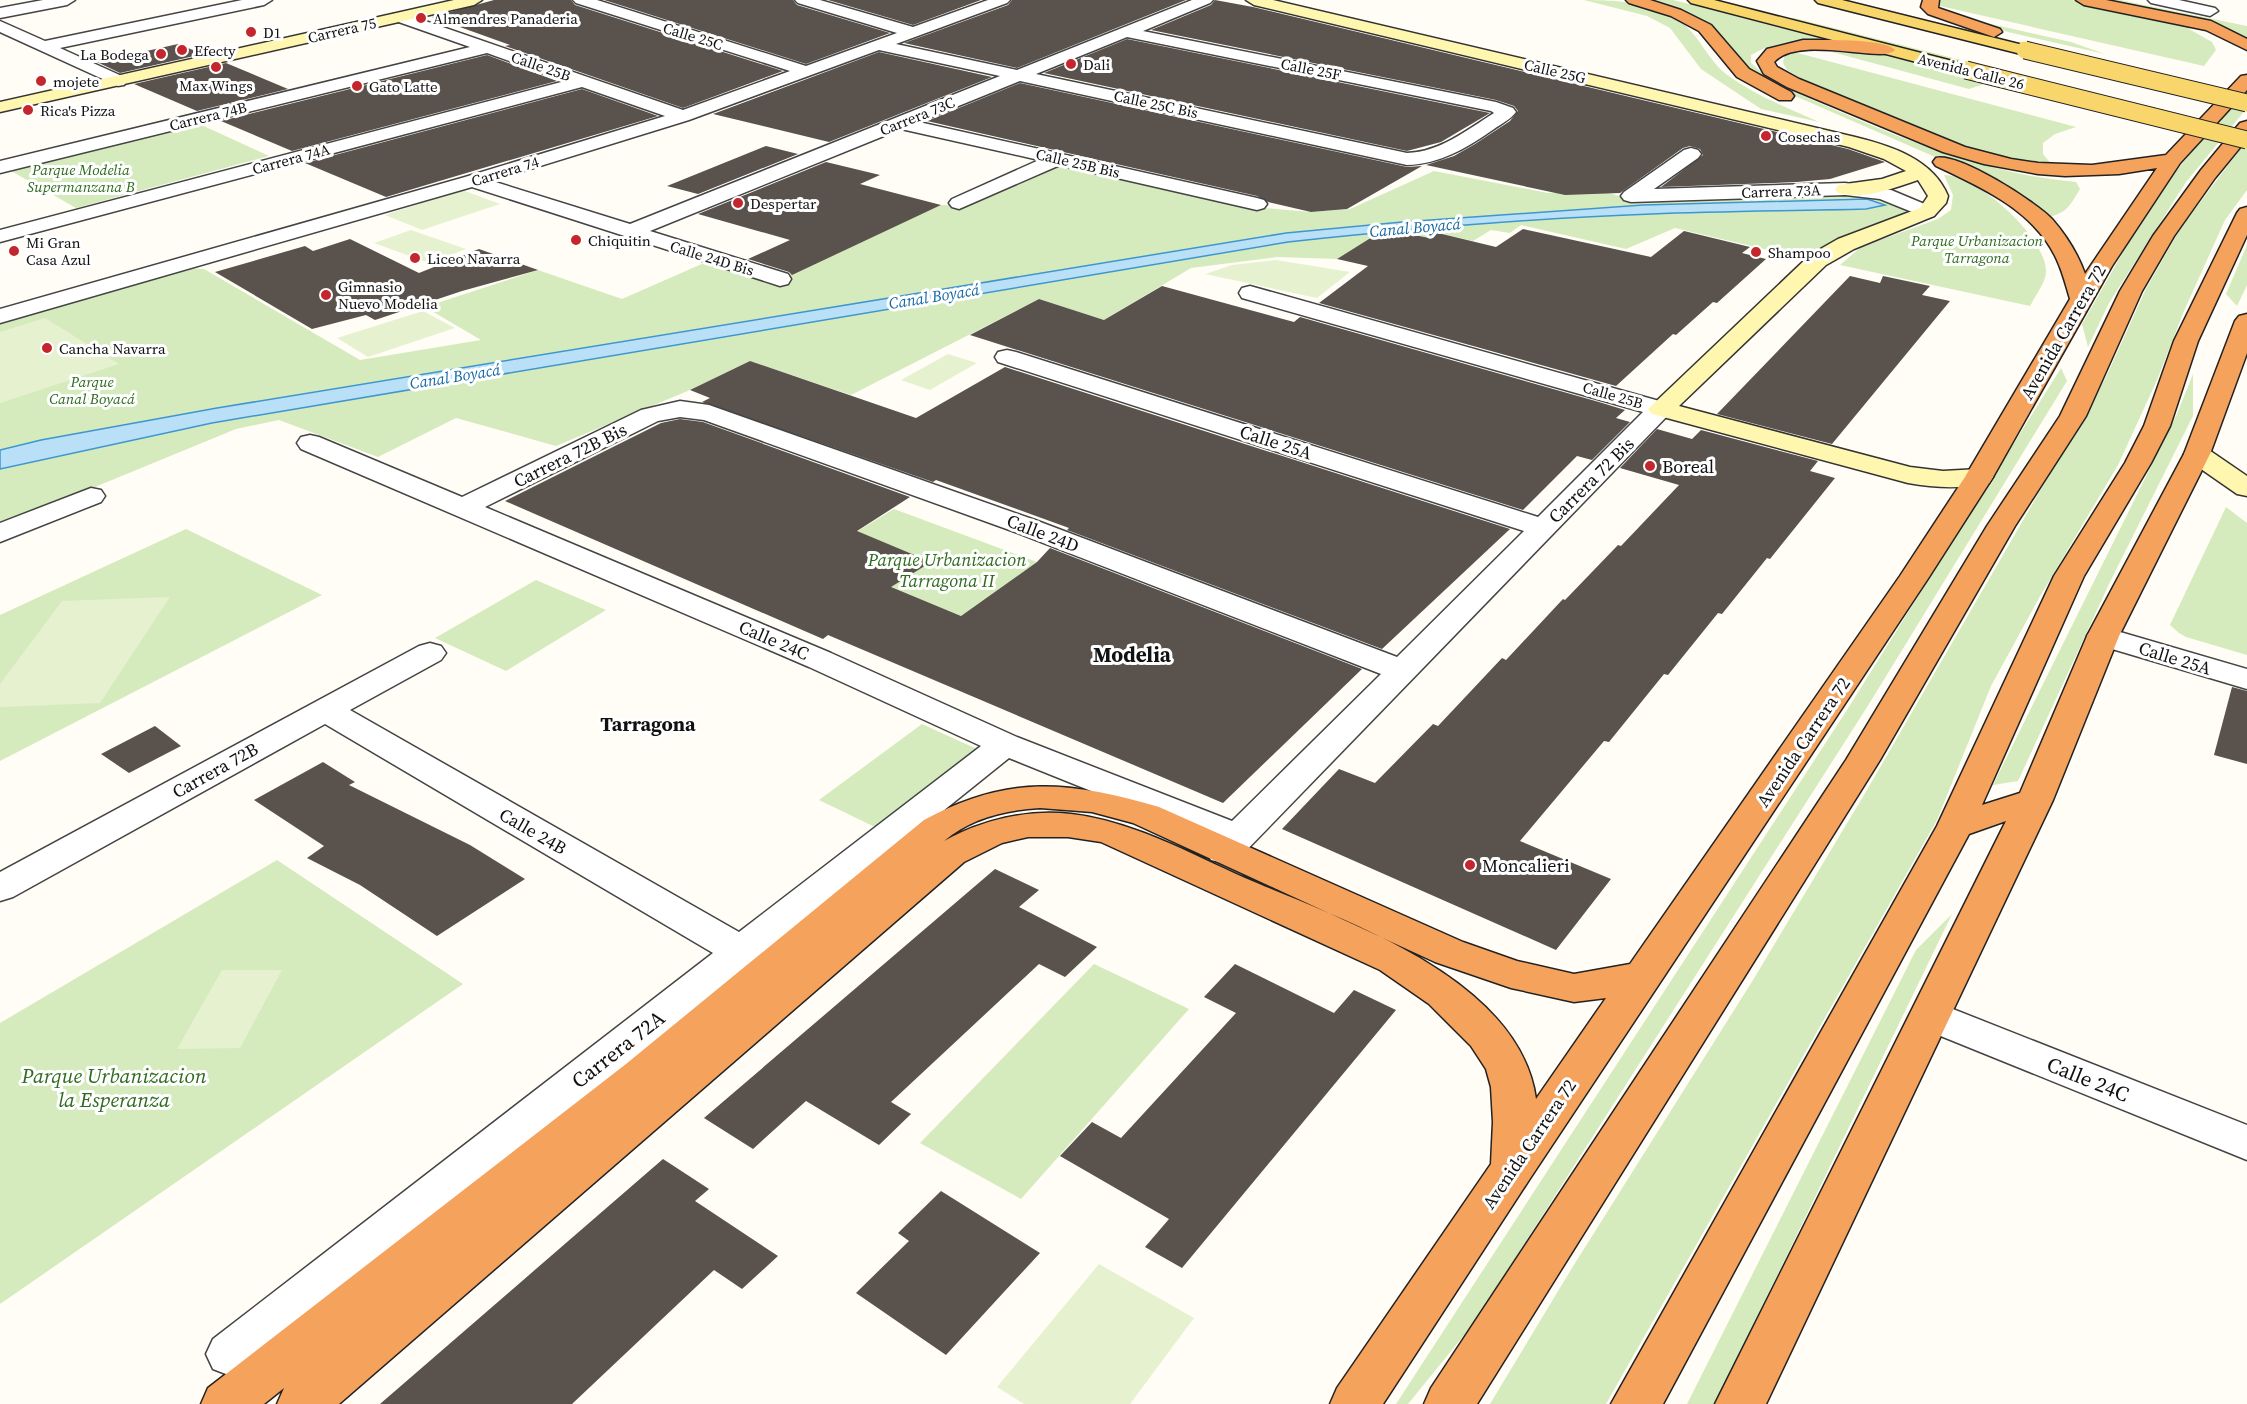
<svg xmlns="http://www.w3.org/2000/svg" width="2247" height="1404" font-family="'Source Serif 4',serif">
<rect width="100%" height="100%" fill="#fffdf5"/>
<g fill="#d5ebbd">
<path d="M1584 0C1615 0 1655 2 1681 22 1699 35 1708 60 1726 74 1754 95 1788 108 1819 122L1761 109 1701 69 1670 28 1647 16Z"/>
<path d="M1647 0H1673L1846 44C1815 43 1779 38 1751 55V63L1768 78 1787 89C1880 129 1973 173 2076 182L2080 189C2069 207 2068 212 2046 218L1972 173 1779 89 1749 70 1711 25 1673 8Z"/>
<polygon points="1939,0 2072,0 2197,25 2189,29 2212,42 2216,50 2204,66 1940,6"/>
<polygon points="2103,0 2120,0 2247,26 2247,37 2221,26"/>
<polygon points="1947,14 2071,42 2105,54 2008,32"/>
<polygon points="1794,18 2001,70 1995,71 1790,19"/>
<polygon points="1817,48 1879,53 1990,82 1969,89"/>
<path d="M1794 52 2076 127 2055 134 2043 143V154L2052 165C1963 156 1883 113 1802 79L1787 70 1783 63 1784 57Z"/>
<path d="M2247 91V108L2186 182 2109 303 2088 347 2082 324C2111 275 2137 223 2171 178 2194 147 2221 120 2247 91Z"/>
<polygon points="195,122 269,156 76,208 6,168"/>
<polygon points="2247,140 2247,190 2225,220 2184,311 2157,380 2118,465 2039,598 1991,686 1937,820 1606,1404 1490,1404 1572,1268 1753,980 1867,790 2106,377 2146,289 2180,229"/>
<polygon points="1058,163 1252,207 1311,212 1350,209 1434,171 1548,193 1599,190 1632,200 1863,192 1905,208 1905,213 1798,257 1675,228 1626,249 1521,225 1510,233 1491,230 1473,241 1438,233 1429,238 1408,234 1369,249 1355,248 1337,259 1277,257 1191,268 1104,320 1039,299 851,395 750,361 690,390 556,446 456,418 378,457 279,420 236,429 0,526 0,323 187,268 204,269 360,360 481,340 425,307 538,270 622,299 704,263 770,284 941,205 964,205"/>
<path d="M1944 175C1976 174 2047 238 2046 272 2046 282 2035 296 2030 306L1840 265 1861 247 1938 219 1951 210 1953 195Z"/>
<polygon points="2247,245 2247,285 2237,306 2226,294"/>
<polygon points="2061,368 2067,381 1869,704 1473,1324 1408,1404 1396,1404 1847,710"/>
<polygon points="2193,374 2193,416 2110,582 2018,781 1993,785 2177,414"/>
<polygon points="2226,507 2247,523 2247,655 2186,637 2179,633 2170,625"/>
<polygon points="894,509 1037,562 961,616 815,557"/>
<polygon points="186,529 322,595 0,761 0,615"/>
<polygon points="536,580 606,610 506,671 435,638"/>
<polygon points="922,724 979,750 879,829 819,800"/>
<polygon points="277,860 463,984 0,1304 0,1023"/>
<polygon points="1952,914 1715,1404 1687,1404 1916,950"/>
<polygon points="1094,964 1189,1009 1021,1199 920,1143"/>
</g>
<g fill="#e6f2cf">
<polygon points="462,190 500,204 422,230 385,215"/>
<polygon points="411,230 466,249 429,263 374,243"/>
<polygon points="1276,260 1350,272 1317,298 1205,274 1232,265"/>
<polygon points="423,311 455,328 368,357 337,338"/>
<polygon points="45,318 119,364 0,403 0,332"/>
<polygon points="948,354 977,363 930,390 901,380"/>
<polygon points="170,597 100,703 0,707 0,684 62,601"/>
<polygon points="222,970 282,970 240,1048 177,1049"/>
<polygon points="1099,1264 1194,1318 1130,1404 1024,1404 997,1387"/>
</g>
<path fill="#b9e0f7" stroke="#3f96cf" stroke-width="1.5" d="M1867 199 1885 205 1866 209C1795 211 1723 211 1652 214 1530 218 1409 229 1288 242L212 423 0 469V450L41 440 217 408 1286 233 1402 222 1643 205Z"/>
<g fill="#5a524d">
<polygon points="494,0 571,0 575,5 783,71 683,108 505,46 510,45 432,17"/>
<polygon points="604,0 793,0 797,5 890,33 806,64"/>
<polygon points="828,0 981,0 913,25"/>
<polygon points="1012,0 1186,0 1017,68 904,43 1008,5"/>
<polygon points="1215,0 1253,7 1848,149 1885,162 1830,179 1797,182 1661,187 1703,155 1700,149 1690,146 1683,148 1620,193 1565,195 1426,165 1454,156 1475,144 1510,121 1518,111 1514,106 1496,100 1151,30 1211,5"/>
<polygon points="1127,39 1490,113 1441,142 1407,151 1044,73"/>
<polygon points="178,44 203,54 120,73 97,62"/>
<polygon points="879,52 992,77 829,142 713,114"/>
<polygon points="487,55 557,81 292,151 221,121"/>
<polygon points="226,63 288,89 197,111 134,84"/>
<polygon points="1020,83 1407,167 1422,166 1347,209 1311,212 1268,202 1257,196 927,121"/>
<polygon points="582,89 658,116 386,197 305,163"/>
<polygon points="766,146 798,154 698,194 667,186"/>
<polygon points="826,162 880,175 860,184 941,205 792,275 789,272 748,259 790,240 698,214"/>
<polygon points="1385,229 1429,238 1438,233 1496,247 1523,229 1651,257 1684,231 1750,247 1742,253 1766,259 1717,303 1713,302 1676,335 1673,334 1616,386 1319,303 1368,266 1337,259"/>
<polygon points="350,239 419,273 479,249 538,270 462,291 375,320 366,315 312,329 215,272 305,246 313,251"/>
<polygon points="1850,276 1880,283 1883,276 1930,286 1922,295 1950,301 1832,444 1717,414"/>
<polygon points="1162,286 1294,322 1300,317 1599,402 1625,410 1616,418 1630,422 1592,460 1577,456 1523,510 970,335 1039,299 1104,320"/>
<polygon points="750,361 916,418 1005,367 1510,529 1382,649 1067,530 1069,528 936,480 933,482 702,402 710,398 690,390"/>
<polygon points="680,419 703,422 910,497 857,531 931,562 891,587 961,616 1037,562 1050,548 1362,669 1223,803 828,635 823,639 505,501 661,423"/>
<polygon points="1657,429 1692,439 1701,430 1818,461 1810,471 1835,478 1770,559 1767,558 1722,614 1718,613 1668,675 1664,674 1609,742 1604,741 1520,841 1611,879 1556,950 1282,829 1339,769 1375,783 1433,724 1438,726 1502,658 1506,660 1563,599 1565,600 1618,545 1621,546 1679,485 1620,468"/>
<polygon points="2232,687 2247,691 2247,764 2214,755"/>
<polygon points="155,726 181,746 129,773 101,754"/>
<polygon points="323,762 355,782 349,785 470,845 525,879 437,936 360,885 307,858 324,846 254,800"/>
<polygon points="995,869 1039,890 1019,907 1097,947 1065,977 1039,964 891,1102 911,1114 879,1145 806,1101 753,1149 704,1118"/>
<polygon points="1235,964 1334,1013 1354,990 1396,1010 1182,1268 1145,1247 1169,1219 1060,1156 1092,1122 1121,1138 1236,1013 1204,997"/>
<polygon points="663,1159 709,1189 695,1201 778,1256 742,1289 714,1270 572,1404 380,1404"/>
<polygon points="941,1191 1040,1253 946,1355 856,1293 909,1241 898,1233"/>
</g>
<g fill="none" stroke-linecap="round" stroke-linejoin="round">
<g stroke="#444" stroke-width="3">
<g id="street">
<polygon points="43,0 75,0 67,5 0,18 0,8"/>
<polygon points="242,0 272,0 264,5 60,48 124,77 127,81 124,85 118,86 0,32 0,21 45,41"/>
<path d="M573 0H597L806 66 897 33 798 3 795 0H820L913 27 988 0H1010L1007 3 896 44 1017 70 1192 0H1213L1210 3 1143 31 1496 102 1513 108 1516 112C1511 119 1501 124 1494 129 1467 148 1440 164 1407 165L1020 81 919 122 1257 198 1264 200 1267 204 1264 208 1257 210 1060 165 959 209 952 207 949 203 952 199 1039 160 901 129 650 231 788 274 791 279 788 284 780 286 472 187 0 323V309L465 177 665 116 582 87 0 242V230L565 81 487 53 0 173V161L470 47 393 20 391 17 393 14H405L683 110 790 71 576 3ZM1127 37 1491 111 1494 113C1467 130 1440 152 1407 153L1036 74ZM879 50 1000 76 630 224 492 181 689 120Z"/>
<polygon points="2148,0 2179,0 2215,8 2218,11 2210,16 2151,3"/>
<polygon points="1691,148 1698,150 1701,154 1698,158 1654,189 1845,183 1891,190 1934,208 1937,212 1934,216 1927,218 1880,199 1845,195 1631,202 1624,200 1621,196 1624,192 1684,150"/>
<path d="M1250 286 1670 404 1674 409 1237 860 1224 863 1211 860 1206 851 1213 840 1009 758 249 1369 231 1376 213 1369 206 1354 213 1339 713 953 325 724 13 897 0 901V872L419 646 430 643 441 646 446 653 441 660 350 710 739 932 981 746 809 667 301 449 297 443 301 437 310 435 319 437 462 497 641 410 680 401 709 405 1035 520 1397 657 1524 531 998 362 995 357 998 352 1007 350 1016 352 1538 517 1643 412 1242 298 1239 293 1242 288ZM680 417 704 420 1015 532 1381 674 1232 821 1017 737 831 653 485 507 658 421Z"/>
<polygon points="91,488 101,490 105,496 101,502 0,542 0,523"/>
<polygon points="2103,627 2247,669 2247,689 2092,643 2087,636 2092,629"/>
<polygon points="1930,1000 2247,1125 2247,1160 1916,1026 1910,1015 1916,1004"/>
</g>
</g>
<g stroke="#333" stroke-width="3">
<g id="secondary">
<polygon points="454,0 482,0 474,5 0,112 0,102"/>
<path d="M1246 0H1273L1855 137C1891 146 1933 159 1948 196L1946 203 1934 216 1854 249 1826 265 1679 406 1910 467 1943 471 1979 469 1989 471 1993 477 1989 483C1962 489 1935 488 1908 483L1652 414 1648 409 1810 255 1838 239 1920 208 1928 196 1918 180C1894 188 1864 200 1838 193L1835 189 1838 185 1882 179 1906 171 1884 159 1849 147 1254 5Z"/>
<polygon points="2197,446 2206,448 2247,476 2247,496 2237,494 2188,460 2184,454 2188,448"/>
</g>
</g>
<g stroke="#222" stroke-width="3">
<g id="primary">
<polygon points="1688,0 1714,0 1972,66 1974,70 1972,74 1966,75 1691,3"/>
<polygon points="1815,0 1842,0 2031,47 2033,50 2025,55 1818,3"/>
</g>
</g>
<g stroke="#222" stroke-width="3">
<g id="highway">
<polygon points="1626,0 1650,0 1681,10 1711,25 1749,69 1791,92 1794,96 1791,100 1779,100 1737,77 1699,31 1671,16 1629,3"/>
<polygon points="1923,0 1939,0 1938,8 2000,29 2002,32 1994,37 1928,14 1921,7"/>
<polygon points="2076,0 2106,0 2211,21 2247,39 2247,50 2206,30 2084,5"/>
<path d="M1803 40C1820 40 1886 38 1895 50 1884 64 1800 34 1774 62L1777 67 1799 79 1965 147 2011 159 2038 163 2092 165 2166 155 2241 76 2247 75V90L2180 163 2112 266 1993 477 1929 577 1529 1180 1383 1404H1330L1337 1388 1491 1164 1493 1122 1491 1087 1486 1069 1471 1046 1429 1004 1380 970 1101 842 1068 837H1028L1002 843 964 862 339 1404H277L284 1388 264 1404H201L208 1388 626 1064 924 820C1009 774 1069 781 1159 807L1463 942 1517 961 1574 974 1630 964 1900 576 1965 477 2070 299C2066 286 2063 273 2057 260 2035 211 1983 188 1936 166L1933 162 1936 158C1958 152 2036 202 2052 219 2066 235 2078 254 2085 274L2157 168 2119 174 2065 176 2038 174 1984 164 1943 152 1787 87 1764 74 1757 61 1767 49ZM1040 808 1092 812 1133 823 1435 962 1511 988 1574 1002 1606 998 1536 1099C1519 977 1342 920 1245 878 1189 853 1132 821 1071 814 1027 809 982 820 944 841 971 818 1005 810 1040 808Z"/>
<polygon points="2247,121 2247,139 2215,178 2174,236 2142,291 2086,416 2015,526 1880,760 1477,1404 1424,1404 1431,1388 1846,760 1987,526 2060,416 2120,291 2153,236 2201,170 2240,123"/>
<polygon points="2247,207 2247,235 2198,341 2170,426 2151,463 2084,576 1982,805 2020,793 2087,636 2184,454 2235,321 2239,316 2247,314 2247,353 2210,454 2119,636 2053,800 1766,1404 1715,1404 2006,821 1969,834 1663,1404 1611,1404 1937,826 2054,576 2125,463 2144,426 2174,341 2237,213 2240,209"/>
</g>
</g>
<use href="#street" fill="#fff" fill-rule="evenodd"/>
<use href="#secondary" fill="#fff6b0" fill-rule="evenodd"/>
<use href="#primary" fill="#f9d66b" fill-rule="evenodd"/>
<use href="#highway" fill="#f5a25d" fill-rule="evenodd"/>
<g stroke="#222" stroke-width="19" stroke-linecap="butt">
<g id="primary-bridge">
<polyline points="2025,50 2247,103"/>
<polyline points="1966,70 2247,140"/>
</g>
</g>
<use href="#primary-bridge" stroke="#f9d66b" stroke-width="17"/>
</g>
<g fill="#c4262e" stroke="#fff" stroke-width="2">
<circle cx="421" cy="18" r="6"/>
<circle cx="251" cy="32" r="6"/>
<circle cx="182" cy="50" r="6"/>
<circle cx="161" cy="54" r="6"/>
<circle cx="1071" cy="64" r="6"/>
<circle cx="216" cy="67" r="6"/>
<circle cx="41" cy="81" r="6"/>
<circle cx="357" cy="86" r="6"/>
<circle cx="28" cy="110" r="6"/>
<circle cx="1766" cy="136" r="6"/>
<circle cx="738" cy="203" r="6"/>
<circle cx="576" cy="240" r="6"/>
<circle cx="14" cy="251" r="6"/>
<circle cx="1756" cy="252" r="6"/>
<circle cx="415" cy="258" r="6"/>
<circle cx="326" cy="295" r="6"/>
<circle cx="47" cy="348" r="6"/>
<circle cx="1650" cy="466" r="6"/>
<circle cx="1470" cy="865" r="6"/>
</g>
<g text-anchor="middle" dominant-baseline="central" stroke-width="6" stroke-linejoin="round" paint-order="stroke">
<g font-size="15" fill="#111" stroke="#fff" text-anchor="start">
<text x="433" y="18">Almendres Panaderia</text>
<text x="263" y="32">D1</text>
<text x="194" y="50">Efecty</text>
<text x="149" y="54" text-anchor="end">La Bodega</text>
<text x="1083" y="64">Dali</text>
<text x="53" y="81">mojete</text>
<text x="216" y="85" text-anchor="middle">Max Wings</text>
<text x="369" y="86">Gato Latte</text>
<text x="40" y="110">Rica's Pizza</text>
<text x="1778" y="136">Cosechas</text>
<text x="750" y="203">Despertar</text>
<text x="588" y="240">Chiquitin</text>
<text x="26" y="242">Mi Gran<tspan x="26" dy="17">Casa Azul</tspan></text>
<text x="1768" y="252">Shampoo</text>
<text x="427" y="258">Liceo Navarra</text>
<text x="338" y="286">Gimnasio<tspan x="338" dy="17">Nuevo Modelia</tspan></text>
<text x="59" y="348">Cancha Navarra</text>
</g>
<g font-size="15" fill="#111" stroke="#fff">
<text transform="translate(342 30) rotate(-13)">Carrera 75</text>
<text transform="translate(693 36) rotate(17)">Calle 25C</text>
<text transform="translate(541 66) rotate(19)">Calle 25B</text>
<text transform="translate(1311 69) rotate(11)">Calle 25F</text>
<text transform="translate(1555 71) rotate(13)">Calle 25G</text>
<text transform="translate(1971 71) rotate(14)">Avenida Calle 26</text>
<text transform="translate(1156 104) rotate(12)">Calle 25C Bis</text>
<text transform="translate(208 116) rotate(-14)">Carrera 74B</text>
<text transform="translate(917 116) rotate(-22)">Carrera 73C</text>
<text transform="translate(291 159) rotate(-15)">Carrera 74A</text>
<text transform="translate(1078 163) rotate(13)">Calle 25B Bis</text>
<text transform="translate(505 171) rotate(-17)">Carrera 74</text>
<text transform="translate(1781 191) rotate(-2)">Carrera 73A</text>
<text transform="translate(712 258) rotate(17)">Calle 24D Bis</text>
<text transform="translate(1613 395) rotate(16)">Calle 25B</text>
</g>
<g font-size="15" font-style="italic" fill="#2f6b1f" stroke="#fff">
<text x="81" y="169">Parque Modelia<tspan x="81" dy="17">Supermanzana B</tspan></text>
<text x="1977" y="240">Parque Urbanizacion<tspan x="1977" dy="17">Tarragona</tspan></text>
<text x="92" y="381">Parque<tspan x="92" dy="17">Canal Boyacá</tspan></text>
</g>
<g font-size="16" font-style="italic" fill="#1768a6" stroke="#fff">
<text transform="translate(1415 227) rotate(-5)">Canal Boyacá</text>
<text transform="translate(934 296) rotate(-9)">Canal Boyacá</text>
<text transform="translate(455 376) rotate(-9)">Canal Boyacá</text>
</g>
<g font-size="18" fill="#111" stroke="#fff">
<text transform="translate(2063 332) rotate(-60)">Avenida Carrera 72</text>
<text transform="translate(1276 442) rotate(18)">Calle 25A</text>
<text transform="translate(570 455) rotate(-26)">Carrera 72B Bis</text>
<text transform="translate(1591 480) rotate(-45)">Carrera 72 Bis</text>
<text transform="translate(1043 533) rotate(21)">Calle 24D</text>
<text transform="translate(774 640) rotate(23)">Calle 24C</text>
<text transform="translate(2175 658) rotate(17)">Calle 25A</text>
<text transform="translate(1803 742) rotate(-56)">Avenida Carrera 72</text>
<text transform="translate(215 770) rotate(-29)">Carrera 72B</text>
<text transform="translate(533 831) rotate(30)">Calle 24B</text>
<text transform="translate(1529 1144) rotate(-56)">Avenida Carrera 72</text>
</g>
<g font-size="18" fill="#111" stroke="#fff" text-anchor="start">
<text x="1662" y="466">Boreal</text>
<text x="1482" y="865">Moncalieri</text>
</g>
<g font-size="18" font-style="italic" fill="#2f6b1f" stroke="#fff">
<text x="947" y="559">Parque Urbanizacion<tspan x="947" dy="21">Tarragona II</tspan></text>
</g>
<g font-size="20" font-weight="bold" fill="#111" stroke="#fff">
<text x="648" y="724">Tarragona</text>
</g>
<g font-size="21" font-weight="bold" fill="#111" stroke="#fff">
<text x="1132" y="654">Modelia</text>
</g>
<g font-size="21" fill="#111" stroke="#fff">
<text transform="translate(618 1049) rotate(-38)">Carrera 72A</text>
<text transform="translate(2088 1079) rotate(22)">Calle 24C</text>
</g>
<g font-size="21" font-style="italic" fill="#2f6b1f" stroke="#fff">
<text x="114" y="1075">Parque Urbanizacion<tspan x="114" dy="24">la Esperanza</tspan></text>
</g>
</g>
</svg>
